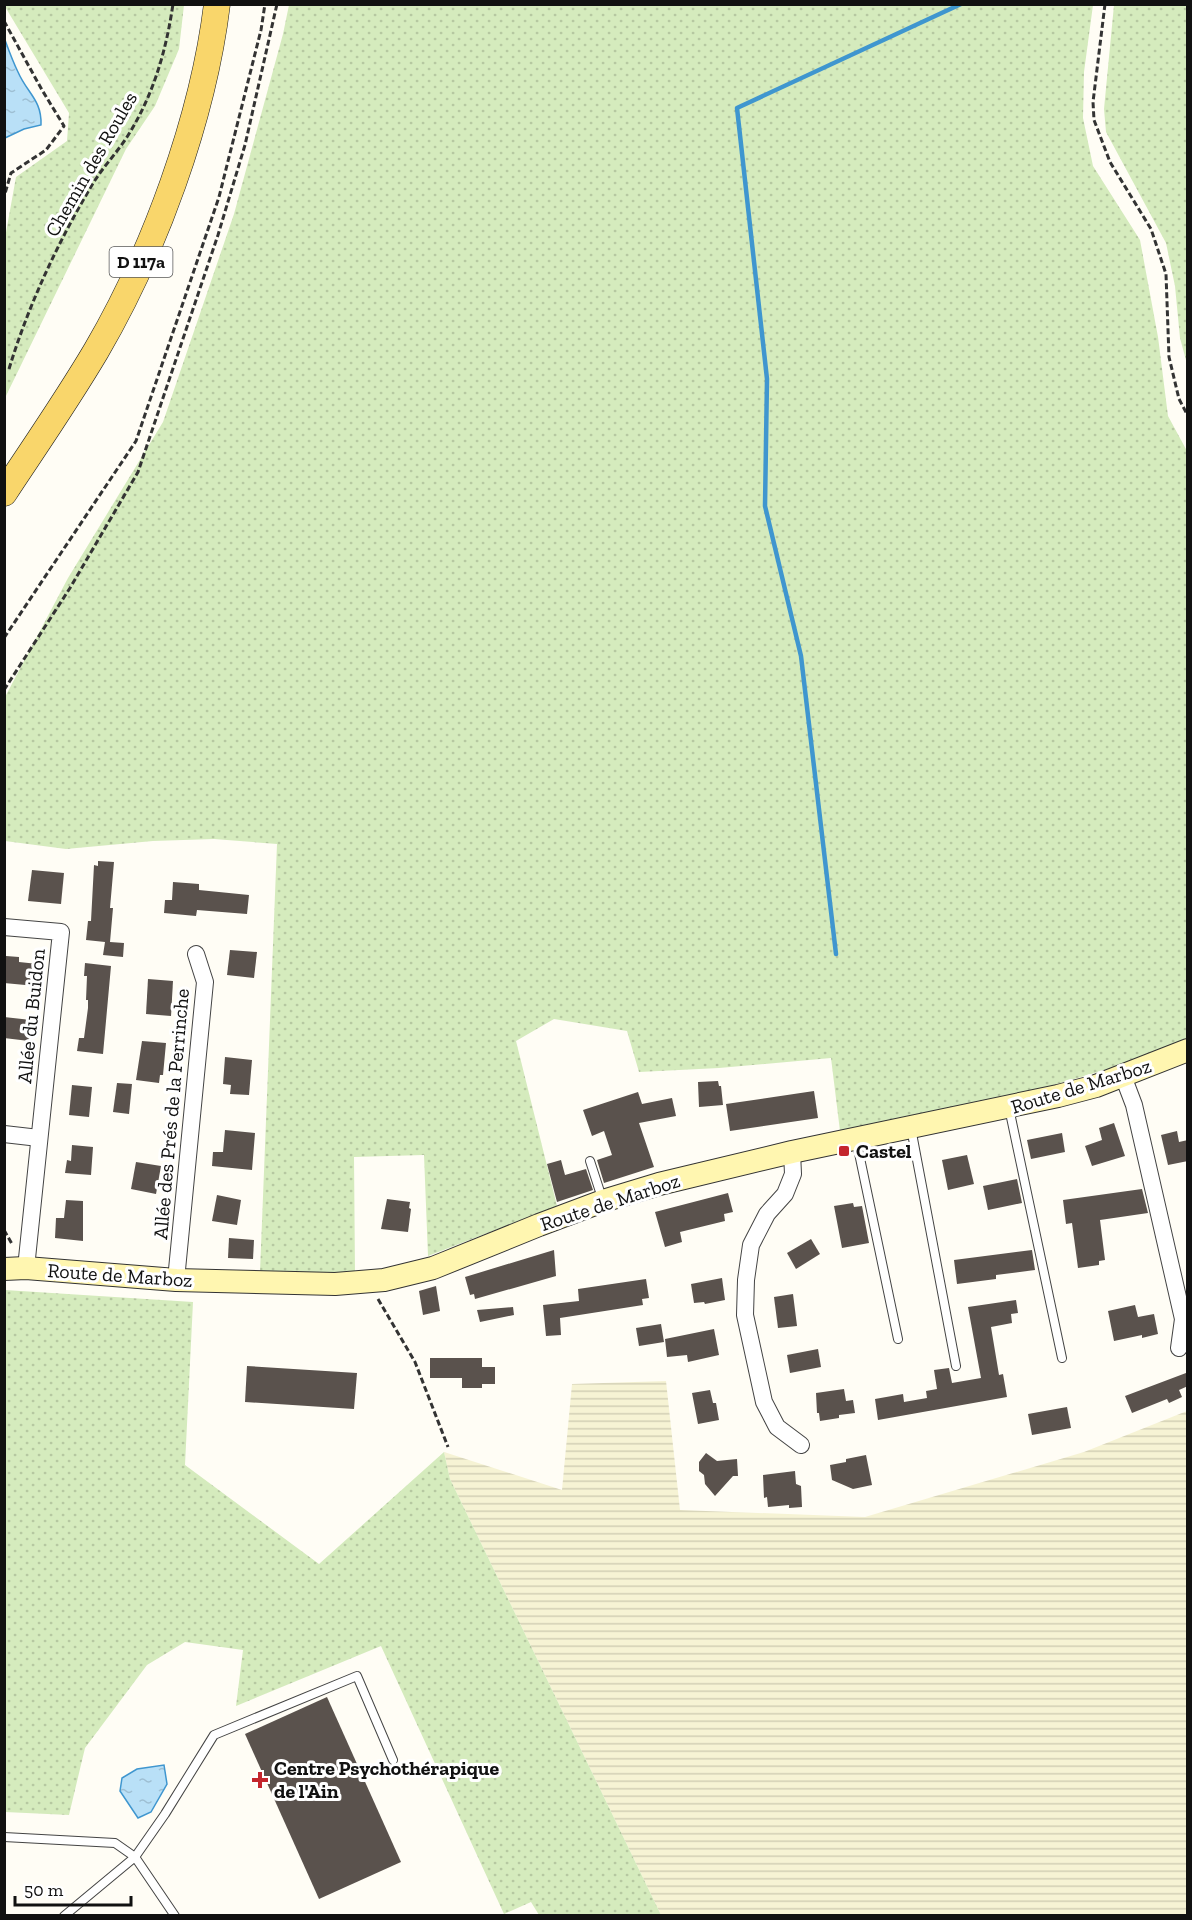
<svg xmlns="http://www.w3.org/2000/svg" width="1192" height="1920" font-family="'Zilla Slab',serif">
<defs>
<pattern id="farmland-rules" width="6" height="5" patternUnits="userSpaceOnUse" patternTransform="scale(1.5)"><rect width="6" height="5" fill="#f6f3d4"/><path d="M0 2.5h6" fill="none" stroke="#d2cfb5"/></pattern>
<pattern id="grass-dots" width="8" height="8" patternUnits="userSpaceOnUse" patternTransform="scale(1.5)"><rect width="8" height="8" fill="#d5ebbd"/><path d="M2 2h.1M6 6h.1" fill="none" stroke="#b6c8a1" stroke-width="1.8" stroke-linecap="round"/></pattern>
<pattern id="water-ripples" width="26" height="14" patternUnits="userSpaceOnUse" patternTransform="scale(1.5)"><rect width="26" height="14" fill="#b9e0f7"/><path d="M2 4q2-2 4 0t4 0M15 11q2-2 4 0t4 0" fill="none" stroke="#9ebfd3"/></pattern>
</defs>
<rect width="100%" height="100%" fill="#fffdf5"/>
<polygon fill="url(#farmland-rules)" points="666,1381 680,1510 865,1517 1084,1452 1187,1411 1187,1915 661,1915 450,1479 444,1452 562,1490 572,1384"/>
<g fill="url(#grass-dots)">
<polygon points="4,5 184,5 179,49 155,106 126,149 5,398 5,238 16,177 67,141 69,113"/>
<path d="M289 5H1093L1084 72 1083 118 1093 166 1140 240 1158 337 1168 416 1187 451V1039C1077 1087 958 1108 840 1131L831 1058 719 1068 639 1072 627 1031 554 1019 516 1041 557 1206 428 1256 424 1155 354 1157 355 1273 260 1272 277 844 214 839 153 841 66 849 5 841V697L68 578 163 422 234 214 283 34Z"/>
<polygon points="1114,5 1187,5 1187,364 1180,338 1175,286 1166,243 1106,132 1104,109"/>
<polygon points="5,1290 193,1302 185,1465 319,1564 444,1452 450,1479 661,1915 539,1915 531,1902 504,1914 381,1646 236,1706 243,1650 185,1642 147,1665 85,1748 69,1815 5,1812"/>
</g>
<g fill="url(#water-ripples)" stroke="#3f96cf" stroke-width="1.5">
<path d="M5 40C9 51 13 62 18 72 27 93 42 100 41 125L24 129 5 138Z"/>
<polygon points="164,1765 167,1784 151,1812 138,1818 120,1791 122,1778 137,1769"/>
</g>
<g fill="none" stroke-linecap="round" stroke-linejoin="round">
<polyline stroke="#3f96cf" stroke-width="4.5" points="836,954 801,656 765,506 767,379 737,108 961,4"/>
</g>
<g fill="#5a524d">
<polygon points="98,861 114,862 110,908 113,908 110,942 124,943 123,957 103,955 105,942 86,940 88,921 91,921 94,865 98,866"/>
<polygon points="32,870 64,873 61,904 28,901"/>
<polygon points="173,882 199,884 199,890 249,895 247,914 197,910 196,916 164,913 165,900 172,900"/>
<polygon points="230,950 257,952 254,978 227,975"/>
<polygon points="6,956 19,957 19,962 38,964 36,986 4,983"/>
<polygon points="85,963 111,966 103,1054 77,1051 79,1038 84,1038 88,1008 88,1000 86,1000 87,976 84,976"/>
<polygon points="148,979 173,981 171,1016 146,1014"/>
<polygon points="4,1017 31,1020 29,1041 4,1038"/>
<polygon points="142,1041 166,1043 163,1075 160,1075 159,1083 136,1080"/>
<polygon points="225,1057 252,1060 249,1095 230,1094 231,1085 223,1084"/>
<polygon points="718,1081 719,1086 721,1086 723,1105 699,1107 698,1082"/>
<polygon points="117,1083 132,1084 129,1114 113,1112"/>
<polygon points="72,1085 92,1087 89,1117 69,1115"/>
<polygon points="814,1091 818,1118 730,1131 726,1104"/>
<polygon points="638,1092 642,1104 672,1098 676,1116 639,1123 654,1167 604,1183 597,1160 612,1155 604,1131 592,1136 583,1110"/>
<polygon points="1114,1123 1125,1156 1092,1166 1085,1146 1102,1140 1099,1128"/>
<polygon points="225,1130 255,1133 252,1170 212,1166 213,1152 223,1152"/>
<polygon points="1177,1131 1179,1142 1188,1140 1188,1161 1168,1165 1161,1135"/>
<polygon points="1062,1133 1065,1152 1031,1159 1027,1140"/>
<polygon points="72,1145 93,1147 91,1175 65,1173 67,1160 71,1161"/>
<polygon points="967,1155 974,1184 948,1190 942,1160"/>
<polygon points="561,1160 565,1175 586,1169 593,1190 557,1202 547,1164"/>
<polygon points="136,1162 161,1166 156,1194 131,1189"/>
<polygon points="1017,1179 1022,1203 988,1210 983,1186"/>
<polygon points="1142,1189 1148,1213 1100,1220 1105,1260 1099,1261 1099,1265 1078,1268 1072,1223 1066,1224 1063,1200"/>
<polygon points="728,1193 733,1212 724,1214 725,1221 680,1232 682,1242 665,1247 655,1212"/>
<polygon points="217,1195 241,1200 237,1225 212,1221"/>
<polygon points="387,1199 410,1202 409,1208 411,1209 408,1232 381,1229"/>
<polygon points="66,1200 83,1201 83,1241 55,1238 56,1218 64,1218"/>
<polygon points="853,1203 854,1207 862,1206 869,1243 842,1248 834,1206"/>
<polygon points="229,1238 254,1240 253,1259 228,1258"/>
<polygon points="811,1239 820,1254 796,1269 787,1253"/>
<polygon points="554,1250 556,1276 475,1299 474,1294 470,1295 465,1277"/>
<polygon points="1032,1250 1035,1270 996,1275 996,1279 957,1284 954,1260"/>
<polygon points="722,1278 725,1300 705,1304 704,1302 694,1303 691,1284"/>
<polygon points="646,1279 649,1298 642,1299 643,1305 560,1318 561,1335 546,1336 543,1305 579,1301 578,1289"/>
<polygon points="436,1286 440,1311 423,1315 419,1291"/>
<polygon points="793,1294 797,1326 778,1328 774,1297"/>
<polygon points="1016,1300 1018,1313 1011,1314 1012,1323 991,1327 999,1375 1003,1374 1007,1397 878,1420 875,1399 903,1394 904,1402 927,1398 926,1391 937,1389 934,1370 949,1368 952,1383 981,1378 968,1307"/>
<polygon points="1135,1305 1138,1317 1154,1314 1158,1334 1142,1338 1142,1335 1114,1341 1108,1311"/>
<polygon points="513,1307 514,1315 480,1322 477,1310"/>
<polygon points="661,1324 664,1342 639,1346 636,1328"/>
<polygon points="714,1329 719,1355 688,1362 687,1355 667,1357 665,1339"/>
<polygon points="818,1349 821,1367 790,1373 787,1355"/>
<polygon points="430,1358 482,1358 482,1367 495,1367 495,1384 482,1384 482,1388 462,1388 462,1378 430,1378"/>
<polygon points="247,1366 357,1373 354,1409 245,1402"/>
<polygon points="1186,1373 1188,1386 1179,1390 1182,1397 1169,1403 1167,1399 1132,1413 1125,1396"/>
<polygon points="844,1389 846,1401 853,1400 855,1413 839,1415 839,1418 820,1421 819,1413 817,1413 816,1393"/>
<polygon points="710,1390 713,1403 716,1403 719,1420 698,1424 692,1393"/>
<polygon points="1067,1407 1071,1428 1032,1435 1028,1414"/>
<polygon points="706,1453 717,1461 737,1459 738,1476 733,1476 715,1496 705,1484 704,1475 699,1471 699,1462"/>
<polygon points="866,1455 872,1485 853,1489 832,1480 830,1465 846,1462 846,1459"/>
<polygon points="795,1471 796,1484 801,1486 802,1507 789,1508 789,1505 768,1507 767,1497 764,1498 763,1475"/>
<polygon points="327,1697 401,1862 319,1899 245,1734"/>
</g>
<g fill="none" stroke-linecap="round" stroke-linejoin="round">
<g stroke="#444" stroke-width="10">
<g id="lane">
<polyline points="1009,1108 1062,1358"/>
<polyline points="911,1128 956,1366"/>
<polyline points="856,1139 898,1339"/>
<polyline points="590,1161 603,1201"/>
<polyline points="4,1837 115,1843 135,1857 165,1814 214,1735 357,1676 393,1760"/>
<polyline points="64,1916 135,1857 175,1916"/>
</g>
</g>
<g stroke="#444" stroke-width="18">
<g id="street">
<polyline points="4,927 61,932 26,1268"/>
<polyline points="1123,1076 1134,1105 1183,1319 1179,1348"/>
<polyline points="4,1134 39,1138"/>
<polyline points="792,1152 793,1174 785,1194 767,1214 751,1245 746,1280 745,1315 764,1402 777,1427 801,1445"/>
<polyline points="176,1280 205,982 196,954"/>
</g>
</g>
<g stroke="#333" stroke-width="24">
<polyline id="secondary" points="4,1269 26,1268 176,1280 335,1284 384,1280 433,1268 539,1225 603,1201 659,1184 792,1152 1058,1096 1096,1086 1188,1050"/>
</g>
<g stroke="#222" stroke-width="27">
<path id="primary" d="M4 493C35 446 67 400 96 351 154 252 203 119 217 4"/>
</g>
<g stroke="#333" stroke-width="3" stroke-dasharray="6 3" stroke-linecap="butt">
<polyline points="1105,4 1093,102 1094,120 1110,162 1151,229 1166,274 1169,357 1179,399 1188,416"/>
<polyline points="4,21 42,90 64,126 46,150 11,173 4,197"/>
<path d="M9 369C28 306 58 242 92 185 102 168 116 154 127 137 153 96 166 52 173 4"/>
<polyline points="4,638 136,441 219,197 261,30 265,4"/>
<polyline points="4,690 70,588 138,472 218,235 245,145 277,4"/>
<polyline points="4,1230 12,1244"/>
<polyline points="378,1299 415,1362 448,1447"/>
</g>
<use href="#lane" stroke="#fff" stroke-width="8"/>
<use href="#street" stroke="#fff" stroke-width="16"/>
<use href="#secondary" stroke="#fff6b0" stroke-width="22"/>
<use href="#primary" stroke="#f9d66b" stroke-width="26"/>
</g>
<g fill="#c4262e" stroke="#fff" stroke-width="2">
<rect x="838" y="1145" width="12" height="12" rx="3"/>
<path d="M257 1771h6v6h6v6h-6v6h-6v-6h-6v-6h6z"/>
</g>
<g text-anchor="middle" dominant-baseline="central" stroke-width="6" stroke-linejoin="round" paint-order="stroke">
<rect fill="#fff" stroke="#585858" stroke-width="1.5" x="109.5" y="247" width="63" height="30" rx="4.5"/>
<g font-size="18" font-weight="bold" fill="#111">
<text x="141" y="262">D 117a</text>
</g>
<g font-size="20" fill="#111" stroke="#fff">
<text transform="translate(91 164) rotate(-60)">Chemin des Roules</text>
<text transform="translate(31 1016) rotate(-84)">Allée du Buidon</text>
<text transform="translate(1081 1086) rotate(-17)">Route de Marboz</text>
<text transform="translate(171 1114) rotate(-85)">Allée des Prés de la Perrinche</text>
<text transform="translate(610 1202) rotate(-18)">Route de Marboz</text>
<text transform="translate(120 1275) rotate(4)">Route de Marboz</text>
</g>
<g font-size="20" font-weight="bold" fill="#111" stroke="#fff" text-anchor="start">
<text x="856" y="1151">Castel</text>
<text x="274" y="1768">Centre Psychothérapique<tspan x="274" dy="23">de l'Ain</tspan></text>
</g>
</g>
<rect width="1192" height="1920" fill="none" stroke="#111111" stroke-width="12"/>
<path d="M15 1896v9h116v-9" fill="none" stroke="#111111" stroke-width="3"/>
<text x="24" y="1896" font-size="18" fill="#111111" stroke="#ffffff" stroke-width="4.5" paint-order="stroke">50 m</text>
</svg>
